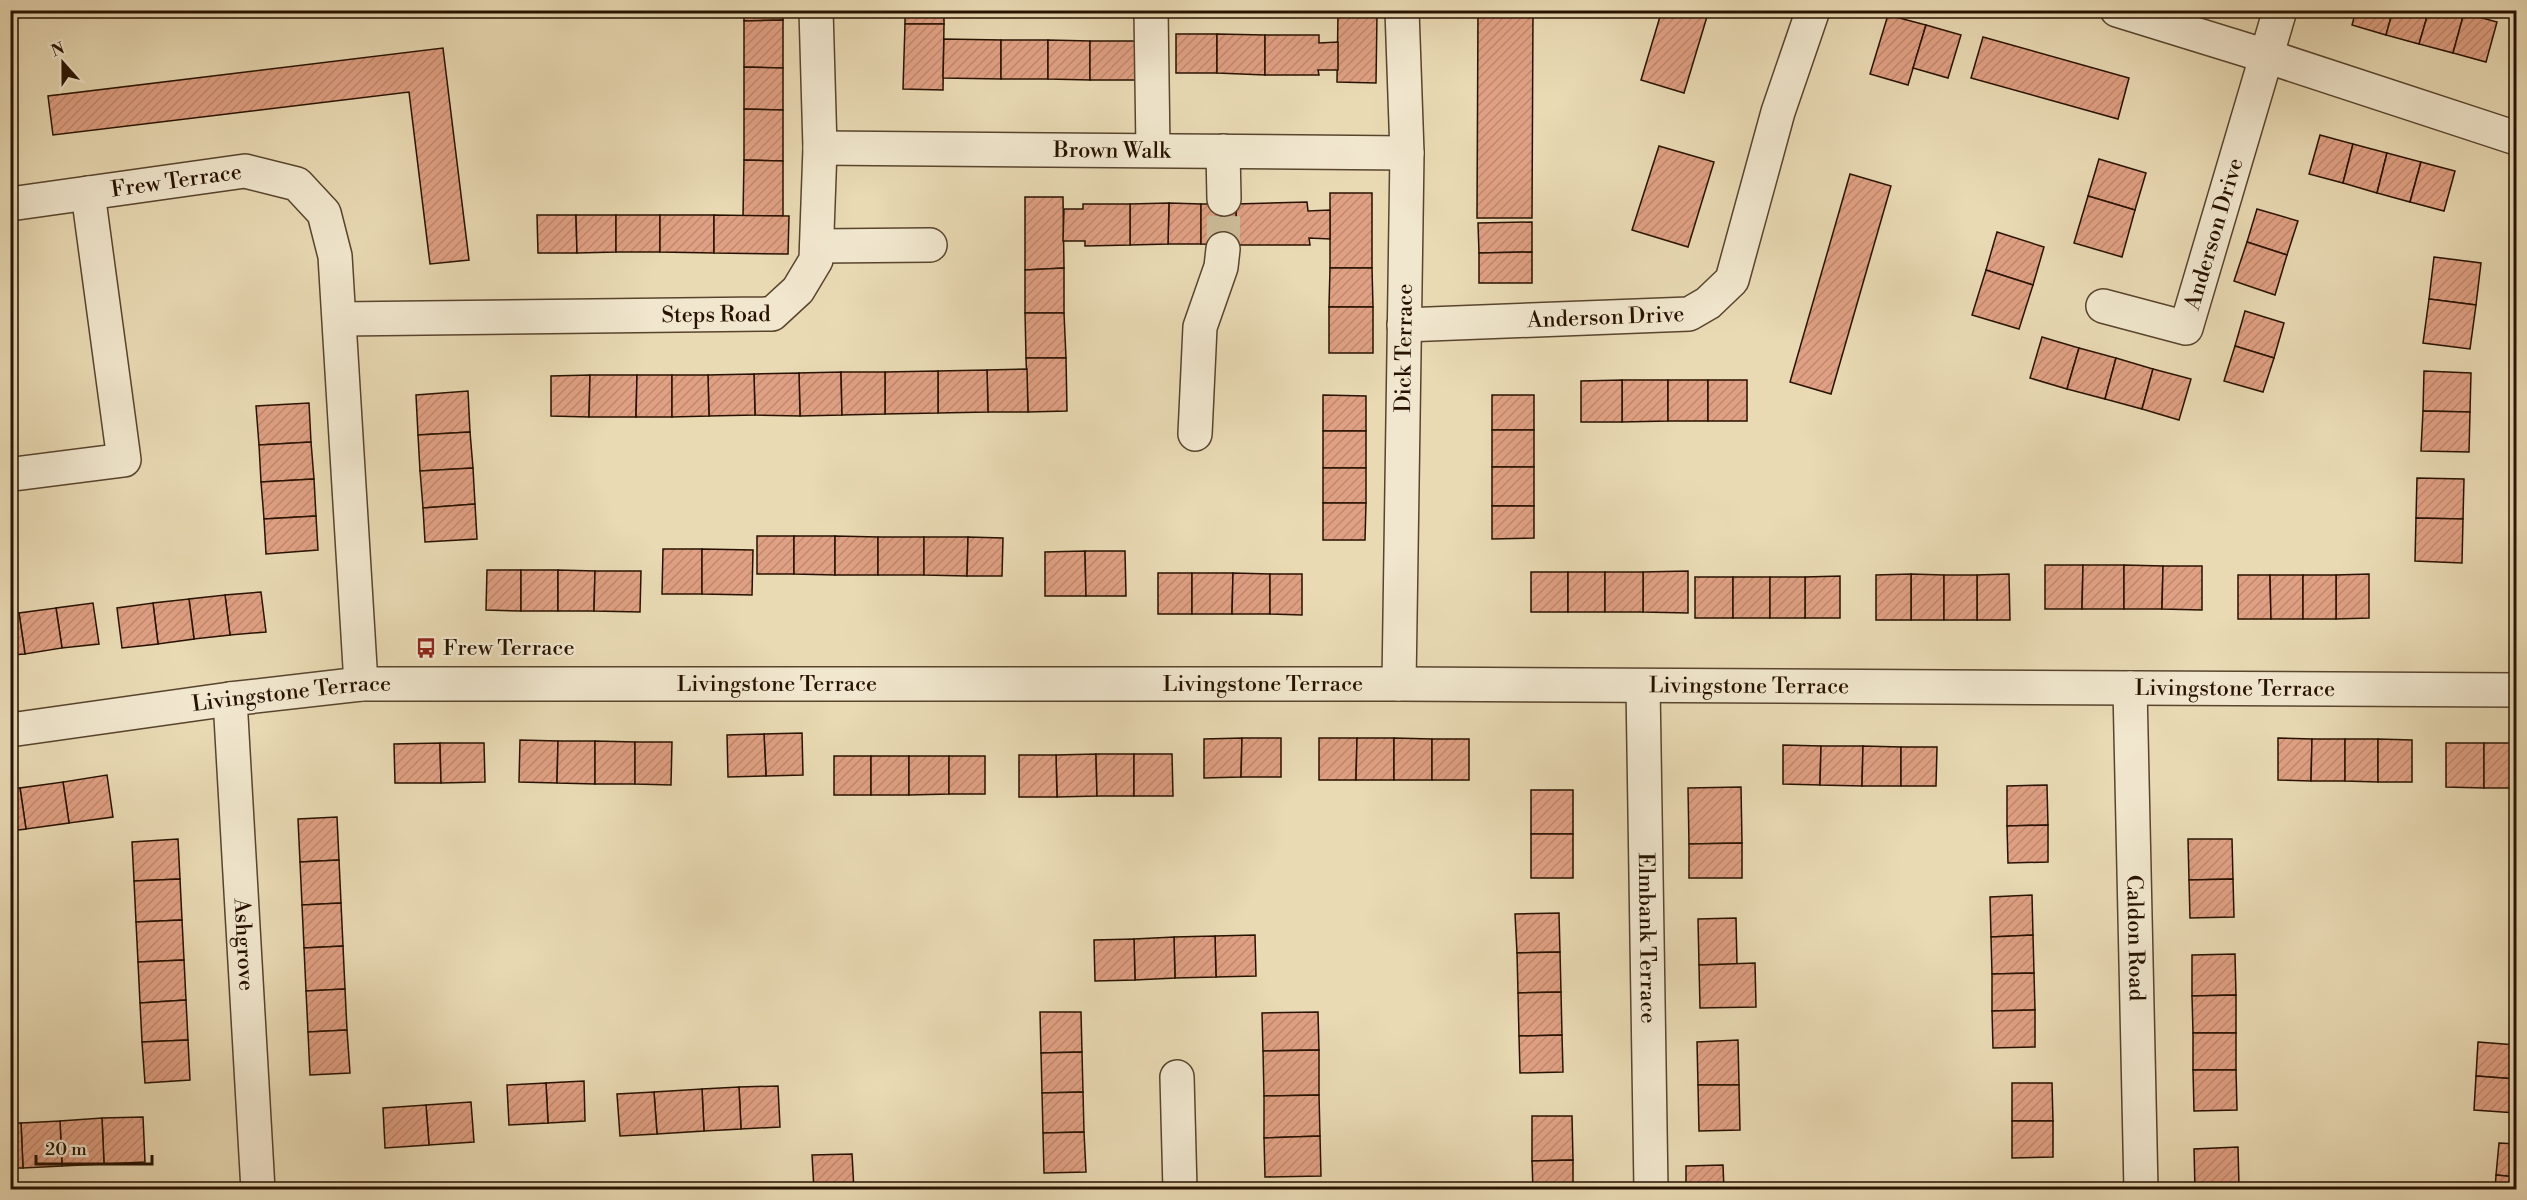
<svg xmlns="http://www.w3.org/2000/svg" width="2527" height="1200" font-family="'Libre Bodoni',serif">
<defs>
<pattern id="building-hatch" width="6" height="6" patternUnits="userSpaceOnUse" patternTransform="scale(1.5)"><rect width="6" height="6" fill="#e0a083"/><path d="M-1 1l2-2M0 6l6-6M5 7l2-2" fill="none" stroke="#c0896f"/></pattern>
</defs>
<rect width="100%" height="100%" fill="#e9dab4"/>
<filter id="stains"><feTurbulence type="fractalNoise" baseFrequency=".00333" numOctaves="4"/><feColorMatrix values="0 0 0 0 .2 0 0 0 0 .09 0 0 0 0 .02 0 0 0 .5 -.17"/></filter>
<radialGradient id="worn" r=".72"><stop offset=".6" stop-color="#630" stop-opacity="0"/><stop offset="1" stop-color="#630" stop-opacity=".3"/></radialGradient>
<g fill="url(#building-hatch)" stroke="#271200" stroke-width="1.5">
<polygon points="744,10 783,10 783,20 744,21"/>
<rect x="905" y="10" width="39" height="14"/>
<polygon points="1338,10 1377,10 1377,14 1338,13"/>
<polygon points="1478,10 1533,10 1532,218 1477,218"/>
<polygon points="1662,10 1709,10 1684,93 1641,80"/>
<polygon points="2356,10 2393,10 2386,35 2352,25"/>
<polygon points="2393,10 2429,10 2419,44 2386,35"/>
<polygon points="2429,10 2454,10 2464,13 2453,53 2419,44"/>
<polygon points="1338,13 1377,14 1376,83 1337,82"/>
<polygon points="2464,13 2497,22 2486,62 2453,53"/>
<polygon points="1888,15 1926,25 1908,85 1870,74"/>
<polygon points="783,20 783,68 744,67 744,21"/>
<polygon points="905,24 944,24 943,90 903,89"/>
<polygon points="1926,25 1961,35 1948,78 1913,68"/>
<rect x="1176" y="34" width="41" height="39"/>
<polygon points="1217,34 1265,35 1265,75 1217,73"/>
<polygon points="1265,35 1319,35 1319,43 1338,42 1338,70 1318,70 1319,75 1265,75"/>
<polygon points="1983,37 2129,78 2118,119 1971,78"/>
<polygon points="944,39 1001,40 1001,79 943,78"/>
<rect x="1001" y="40" width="47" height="39"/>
<polygon points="1048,40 1090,41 1090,80 1048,79"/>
<rect x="1090" y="41" width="47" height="39"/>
<polygon points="443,48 469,260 430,264 409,92 53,135 48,96"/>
<polygon points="744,67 783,68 783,110 744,109"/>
<polygon points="744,109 783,110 783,161 744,160"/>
<polygon points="2320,135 2353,144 2343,183 2309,174"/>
<polygon points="2353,144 2387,153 2377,193 2343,183"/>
<polygon points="1659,146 1714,162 1688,247 1632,230"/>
<polygon points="2387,153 2421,162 2410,202 2377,193"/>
<polygon points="2099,159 2146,173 2135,210 2088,196"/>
<polygon points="744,160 783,161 783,216 743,216"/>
<polygon points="2421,162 2455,171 2444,211 2410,202"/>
<polygon points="1850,174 1891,186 1831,394 1790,382"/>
<rect x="1330" y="193" width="42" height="75"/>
<polygon points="2088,196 2135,210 2122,257 2074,243"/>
<polygon points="1025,197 1063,197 1064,268 1025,270"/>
<polygon points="1307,202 1308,211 1330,210 1330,239 1309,238 1310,245 1236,245 1236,204"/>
<polygon points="1169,203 1201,204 1201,244 1168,244"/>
<polygon points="1169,203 1168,244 1130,245 1130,204"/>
<polygon points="1083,204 1130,204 1130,245 1085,246 1085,241 1063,241 1064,209 1083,209"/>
<polygon points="1201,204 1236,204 1236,245 1201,244"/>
<polygon points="2257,209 2298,221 2287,255 2247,242"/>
<polygon points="537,215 576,215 577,253 538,253"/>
<polygon points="576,215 616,215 616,252 577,253"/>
<rect x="616" y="215" width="44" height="37"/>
<polygon points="660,215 714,215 714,253 660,252"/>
<polygon points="714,215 789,216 788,254 714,253"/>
<polygon points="1532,222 1532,252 1479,253 1478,223"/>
<polygon points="1997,232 2044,247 2033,285 1986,270"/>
<polygon points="2247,242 2287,255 2275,295 2234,281"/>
<polygon points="1532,252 1532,283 1479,283 1479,253"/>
<polygon points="2434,257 2481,263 2476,305 2429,299"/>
<polygon points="1064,268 1064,313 1025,313 1025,270"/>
<polygon points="1330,268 1372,268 1373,307 1329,307"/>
<polygon points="1986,270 2033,285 2019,329 1972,315"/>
<polygon points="2429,299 2476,305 2470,349 2423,343"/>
<rect x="1329" y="307" width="44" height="46"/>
<polygon points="2245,311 2284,323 2274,358 2235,346"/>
<polygon points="1025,313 1064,313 1066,358 1026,358"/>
<polygon points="2042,337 2079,348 2067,389 2030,378"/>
<polygon points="2235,346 2274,358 2263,392 2224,381"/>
<polygon points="2079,348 2116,358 2105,399 2067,389"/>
<polygon points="1026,358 1066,358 1067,411 1028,412"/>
<polygon points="2116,358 2153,369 2142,409 2105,399"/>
<polygon points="1027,369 1028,412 988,412 987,370"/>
<polygon points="2153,369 2191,379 2179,420 2142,409"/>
<polygon points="987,370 988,412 938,413 938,371"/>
<polygon points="938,371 938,413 885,414 885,372"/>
<polygon points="2424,371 2471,373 2470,412 2423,411"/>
<polygon points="841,372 842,415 800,416 799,373"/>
<polygon points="841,372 885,372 885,414 842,415"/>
<polygon points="799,373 800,416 755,415 754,374"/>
<polygon points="754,374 755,415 709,416 708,375"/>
<polygon points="590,375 589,417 551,416 551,376"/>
<polygon points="590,375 637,375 636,417 589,417"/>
<polygon points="637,375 672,375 672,417 636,417"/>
<polygon points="672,375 708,375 709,416 672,417"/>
<polygon points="1622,380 1668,380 1668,421 1622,422"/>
<polygon points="1622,380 1622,422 1581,422 1581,381"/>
<rect x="1668" y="380" width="40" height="41"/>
<rect x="1708" y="380" width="39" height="41"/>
<polygon points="468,391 470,432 418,435 416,395"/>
<polygon points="1323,395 1366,396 1366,431 1323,431"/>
<rect x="1492" y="395" width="42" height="35"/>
<polygon points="309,403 311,442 259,445 256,406"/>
<polygon points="2423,411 2470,412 2469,452 2421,451"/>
<rect x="1492" y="430" width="42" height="37"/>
<rect x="1323" y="431" width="43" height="37"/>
<polygon points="470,432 473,468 420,471 418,435"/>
<polygon points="311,442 314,479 261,482 259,445"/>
<rect x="1492" y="467" width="42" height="39"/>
<polygon points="473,468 475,504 423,508 420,471"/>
<rect x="1323" y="468" width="43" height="35"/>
<polygon points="2417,478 2464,479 2463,519 2416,518"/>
<polygon points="314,479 316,516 264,519 261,482"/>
<polygon points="1323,503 1366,503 1365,540 1323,540"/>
<polygon points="475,504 477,539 425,542 423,508"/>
<polygon points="1492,506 1534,506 1534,538 1492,539"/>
<polygon points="316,516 318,550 266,554 264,519"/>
<polygon points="2416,518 2463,519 2462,563 2415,561"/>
<rect x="757" y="536" width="37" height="38"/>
<polygon points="794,536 835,536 835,575 794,574"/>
<polygon points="835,536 878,537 878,575 835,575"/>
<rect x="878" y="537" width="46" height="38"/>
<polygon points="924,537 968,537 967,576 924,575"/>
<polygon points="968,537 1003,538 1002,576 967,576"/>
<polygon points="663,549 702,549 702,594 662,594"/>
<polygon points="702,549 753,550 752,595 702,594"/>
<polygon points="1085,551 1086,596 1045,596 1045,552"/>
<polygon points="1085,551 1125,551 1126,596 1086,596"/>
<polygon points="2045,565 2083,565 2082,609 2045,609"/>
<polygon points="2083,565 2124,565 2124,609 2082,609"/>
<polygon points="2124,565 2163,566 2162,609 2124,609"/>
<polygon points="2163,566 2202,566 2202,610 2162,609"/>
<polygon points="487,570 521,570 521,611 486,610"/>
<rect x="521" y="570" width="37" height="41"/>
<polygon points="558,570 595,571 594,611 558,611"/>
<polygon points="595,571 641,571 640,612 594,611"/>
<polygon points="1688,571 1688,613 1643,612 1643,572"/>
<rect x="1531" y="572" width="37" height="40"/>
<rect x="1568" y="572" width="37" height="40"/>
<rect x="1605" y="572" width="38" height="40"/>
<rect x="1158" y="573" width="34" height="41"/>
<polygon points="1192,573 1233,573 1232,614 1192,614"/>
<polygon points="1233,573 1270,574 1270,614 1232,614"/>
<polygon points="1270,574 1302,574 1302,615 1270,614"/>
<polygon points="1911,574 1944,575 1944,620 1911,620"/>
<polygon points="1911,574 1911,620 1876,620 1876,575"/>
<polygon points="2009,574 2010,620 1977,620 1977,575"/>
<polygon points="2369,574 2369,618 2336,619 2336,575"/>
<rect x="1944" y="575" width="33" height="45"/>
<polygon points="2238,575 2270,575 2271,619 2238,619"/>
<polygon points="2270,575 2303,575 2303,619 2271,619"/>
<rect x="2303" y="575" width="33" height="44"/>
<polygon points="1840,576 1840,618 1805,618 1805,577"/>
<rect x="1695" y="577" width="38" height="41"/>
<rect x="1733" y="577" width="37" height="41"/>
<rect x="1770" y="577" width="35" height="41"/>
<polygon points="261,592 266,632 230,635 225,595"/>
<polygon points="225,595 230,635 194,639 189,599"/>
<polygon points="189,599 194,639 158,644 153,603"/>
<polygon points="93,603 99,644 62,648 56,608"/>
<polygon points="153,603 158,644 122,648 117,608"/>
<polygon points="56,608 62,648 25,654 19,613"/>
<polygon points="19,613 25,654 10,655 10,614"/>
<polygon points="802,733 803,775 766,776 764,734"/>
<polygon points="764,734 766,776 728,777 727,735"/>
<polygon points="1242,738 1241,777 1204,778 1204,739"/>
<polygon points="1242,738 1281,738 1281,777 1241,777"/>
<polygon points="1319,738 1357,738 1356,780 1319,780"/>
<polygon points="1357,738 1394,738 1394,780 1356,780"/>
<polygon points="1394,738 1432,739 1432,780 1394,780"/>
<polygon points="2278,738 2312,739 2311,781 2278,780"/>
<rect x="1432" y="739" width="37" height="41"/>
<polygon points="2312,739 2345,739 2345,781 2311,781"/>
<polygon points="2345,739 2378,739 2378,782 2345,781"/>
<polygon points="2378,739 2412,740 2412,782 2378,782"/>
<polygon points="520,740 558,741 557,783 519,782"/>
<polygon points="558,741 595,741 595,784 557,783"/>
<polygon points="595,741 635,742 635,784 595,784"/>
<polygon points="635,742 672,742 671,785 635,784"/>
<polygon points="440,743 441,783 395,783 394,744"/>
<polygon points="440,743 484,743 485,782 441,783"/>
<polygon points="2446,743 2484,743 2484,788 2446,787"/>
<rect x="2484" y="743" width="32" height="45"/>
<polygon points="1783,745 1821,746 1820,785 1783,784"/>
<polygon points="1821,746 1863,746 1862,786 1820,785"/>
<polygon points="1863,746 1901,747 1901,786 1862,786"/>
<polygon points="1901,747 1937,747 1936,786 1901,786"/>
<polygon points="1096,754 1097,796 1057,797 1056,755"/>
<polygon points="1096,754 1134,754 1134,796 1097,796"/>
<polygon points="1134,754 1172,754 1173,796 1134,796"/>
<polygon points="1019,755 1056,755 1057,797 1019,797"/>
<rect x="834" y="756" width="37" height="39"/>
<rect x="871" y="756" width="38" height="39"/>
<polygon points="909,756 949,756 949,794 909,795"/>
<rect x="949" y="756" width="36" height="38"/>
<polygon points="107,775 113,817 69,823 63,782"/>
<polygon points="63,782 69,823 26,829 20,788"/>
<polygon points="2047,785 2048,825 2007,826 2007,786"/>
<polygon points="1741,787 1742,843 1689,844 1688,788"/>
<polygon points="20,788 26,829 10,831 10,789"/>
<rect x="1531" y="790" width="42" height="44"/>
<polygon points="337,817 339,860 300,862 298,819"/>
<polygon points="2048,825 2048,862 2008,863 2007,826"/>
<rect x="1531" y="834" width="42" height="44"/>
<polygon points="178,839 180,879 134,881 132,842"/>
<polygon points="2188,839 2232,839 2233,879 2189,880"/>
<polygon points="1742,843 1742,878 1689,878 1689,844"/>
<polygon points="339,860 341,903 302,905 300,862"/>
<polygon points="180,879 182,920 136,922 134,881"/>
<polygon points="2233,879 2234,917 2190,918 2189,880"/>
<polygon points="2032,895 2033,935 1991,937 1990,897"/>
<polygon points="341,903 343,946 304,948 302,905"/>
<polygon points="1559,913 1560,952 1517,953 1515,914"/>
<polygon points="1736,918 1737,964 1699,965 1698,919"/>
<polygon points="182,920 184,960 138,962 136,922"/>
<polygon points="1255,935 1256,976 1216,977 1215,936"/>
<polygon points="2033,935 2034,973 1992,974 1991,937"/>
<polygon points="1215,936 1216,977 1175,978 1174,937"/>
<polygon points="1174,937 1175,978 1135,980 1134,939"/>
<polygon points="1134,939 1135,980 1095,981 1094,940"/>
<polygon points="343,946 345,989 306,991 304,948"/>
<polygon points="1560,952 1561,992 1518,993 1517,953"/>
<polygon points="2235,954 2236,995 2192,996 2192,955"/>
<polygon points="184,960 186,1000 140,1003 138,962"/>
<polygon points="1755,963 1756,1007 1700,1008 1699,965"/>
<polygon points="2034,973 2035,1010 1992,1011 1992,974"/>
<polygon points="345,989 347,1030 308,1032 306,991"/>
<polygon points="1561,992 1562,1035 1519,1036 1518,993"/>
<polygon points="2236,995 2236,1033 2193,1033 2192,996"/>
<polygon points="186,1000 188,1040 142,1042 140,1003"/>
<polygon points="2035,1010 2035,1047 1993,1048 1992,1011"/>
<polygon points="1040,1012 1081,1012 1082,1052 1041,1053"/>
<polygon points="1318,1012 1319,1050 1263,1051 1262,1013"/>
<polygon points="347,1030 350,1073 310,1075 308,1032"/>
<rect x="2193" y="1033" width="43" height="37"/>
<polygon points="1562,1035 1563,1072 1520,1073 1519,1036"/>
<polygon points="188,1040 190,1080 145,1083 142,1042"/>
<polygon points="1738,1040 1739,1085 1698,1085 1697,1042"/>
<polygon points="2478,1042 2516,1045 2516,1079 2476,1076"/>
<polygon points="1319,1050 1319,1095 1264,1096 1263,1051"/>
<polygon points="1082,1052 1083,1092 1042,1093 1041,1053"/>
<polygon points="2193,1070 2236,1070 2237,1110 2194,1111"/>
<polygon points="2476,1076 2516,1079 2516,1113 2474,1110"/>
<polygon points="584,1081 585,1121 548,1123 546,1083"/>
<polygon points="546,1083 548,1123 509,1125 507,1085"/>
<polygon points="2012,1083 2052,1083 2053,1121 2012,1121"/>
<polygon points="1698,1085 1739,1085 1740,1130 1699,1131"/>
<polygon points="778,1086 780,1127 741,1129 739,1087"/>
<polygon points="739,1087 741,1129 704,1131 702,1089"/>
<polygon points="702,1089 704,1131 657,1134 654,1092"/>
<polygon points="654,1092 657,1134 620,1136 617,1094"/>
<polygon points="1083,1092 1084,1132 1043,1133 1042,1093"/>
<polygon points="1319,1095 1320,1136 1264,1138 1264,1096"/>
<polygon points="471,1102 474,1142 429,1145 426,1105"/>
<polygon points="426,1105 429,1145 385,1148 383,1108"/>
<polygon points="1532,1116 1572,1116 1573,1160 1532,1161"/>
<polygon points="143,1117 145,1162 104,1164 102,1118"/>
<polygon points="102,1118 104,1164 62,1166 60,1121"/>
<polygon points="60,1121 62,1166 23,1168 21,1123"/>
<polygon points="2012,1121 2053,1121 2053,1157 2012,1158"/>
<polygon points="10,1123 21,1123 23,1168 10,1168"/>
<polygon points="1084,1132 1086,1172 1044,1173 1043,1133"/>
<polygon points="1320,1136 1321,1176 1265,1177 1264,1138"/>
<polygon points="2499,1143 2516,1144 2516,1177 2496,1175"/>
<polygon points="2238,1147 2239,1187 2195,1189 2194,1149"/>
<polygon points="852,1154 854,1190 814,1190 812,1155"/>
<polygon points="1573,1160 1573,1190 1533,1190 1532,1161"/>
<polygon points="1723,1165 1724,1190 1686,1190 1686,1166"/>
<polygon points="2496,1175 2516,1177 2516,1190 2495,1190"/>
<polygon points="2239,1187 2239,1190 2195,1190 2195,1189"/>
</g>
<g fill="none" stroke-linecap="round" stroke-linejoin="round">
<polyline stroke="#ccbc99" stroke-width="33" stroke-dasharray="33 16" stroke-linecap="butt" points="1223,249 1224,199"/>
<g stroke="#58442d" stroke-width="36">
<g id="minor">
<polyline points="1151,10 1153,150"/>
<polyline points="2117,10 2266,56 2516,138"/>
<path id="s1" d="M820 148 1407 153"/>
<polyline points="1223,151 1224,199"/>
<path id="s2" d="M10 204 245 171 297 184 324 213 335 256 361 684"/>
<polyline points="817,246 930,245"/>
<path id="s3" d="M2103 306 2186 328 2280 10"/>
<path id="s4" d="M340 319 772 314 798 290 816 260 820 148 816 10"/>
<path id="s5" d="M1404 325 1689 314 1708 303 1732 280 1778 112 1813 10"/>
<polyline points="1195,434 1200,327 1221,267 1223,249"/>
<polyline points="14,474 124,460 88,193"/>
<path id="s6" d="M1399 684 1407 153 1402 10"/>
<path id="s7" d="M1643 686 1651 1190"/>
<path id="s8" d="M2130 688 2141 1190"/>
<path id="s9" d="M230 699 258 1190"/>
<path id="s10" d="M10 730 230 699 361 684H1399L2516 690"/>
<polyline points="1177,1077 1180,1190"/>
</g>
</g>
<use href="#minor" stroke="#f1e7ce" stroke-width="33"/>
</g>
<defs>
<g id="bus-bare" transform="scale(1.62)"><path d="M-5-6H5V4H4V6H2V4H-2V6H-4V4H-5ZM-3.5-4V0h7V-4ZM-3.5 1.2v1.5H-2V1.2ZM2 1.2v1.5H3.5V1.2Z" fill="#8f2418" stroke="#f1e7ce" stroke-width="2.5" paint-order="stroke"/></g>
</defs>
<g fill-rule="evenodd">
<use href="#bus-bare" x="426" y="648"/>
</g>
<g text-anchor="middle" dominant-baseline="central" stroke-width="4.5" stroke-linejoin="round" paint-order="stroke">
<g font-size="22" fill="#271200" stroke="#f1e7ce">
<text stroke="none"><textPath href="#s1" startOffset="292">Brown Walk</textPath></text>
<text stroke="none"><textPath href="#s2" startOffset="168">Frew Terrace</textPath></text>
<text stroke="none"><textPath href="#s3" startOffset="184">Anderson Drive</textPath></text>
<text stroke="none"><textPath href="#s4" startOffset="376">Steps Road</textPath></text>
<text stroke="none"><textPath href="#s5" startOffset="202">Anderson Drive</textPath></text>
<text stroke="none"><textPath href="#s6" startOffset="336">Dick Terrace</textPath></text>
<text stroke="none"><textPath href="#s10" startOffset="770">Livingstone Terrace</textPath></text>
<text stroke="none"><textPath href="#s10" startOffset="1256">Livingstone Terrace</textPath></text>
<text stroke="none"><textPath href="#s10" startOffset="1742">Livingstone Terrace</textPath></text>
<text stroke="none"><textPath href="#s10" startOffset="2228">Livingstone Terrace</textPath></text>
<text stroke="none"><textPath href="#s10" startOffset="284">Livingstone Terrace</textPath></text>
<text stroke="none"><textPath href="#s7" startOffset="252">Elmbank Terrace</textPath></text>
<text stroke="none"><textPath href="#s8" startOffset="250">Caldon Road</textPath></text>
<text stroke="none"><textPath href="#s9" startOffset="246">Ashgrove</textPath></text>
</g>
<g font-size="22" fill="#271200" stroke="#f1e7ce" text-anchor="start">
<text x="443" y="648">Frew Terrace</text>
</g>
</g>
<rect width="2527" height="1200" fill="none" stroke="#e9dab4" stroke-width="36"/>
<rect x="12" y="12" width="2503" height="1176" fill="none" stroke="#271200" stroke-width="3"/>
<rect x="18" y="18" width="2491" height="1164" fill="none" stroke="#271200" stroke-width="1.5"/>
<g transform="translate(63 63) rotate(339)" stroke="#f1e7ce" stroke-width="4.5" paint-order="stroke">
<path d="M0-4.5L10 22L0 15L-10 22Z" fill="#271200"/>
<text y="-9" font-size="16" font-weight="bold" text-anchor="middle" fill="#271200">N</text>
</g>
<path d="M36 1155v9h116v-9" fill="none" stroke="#271200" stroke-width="3"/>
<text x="45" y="1155" font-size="18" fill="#271200" stroke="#f1e7ce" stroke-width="4.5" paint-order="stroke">20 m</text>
<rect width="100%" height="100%" filter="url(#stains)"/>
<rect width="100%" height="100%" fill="url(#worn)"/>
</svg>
